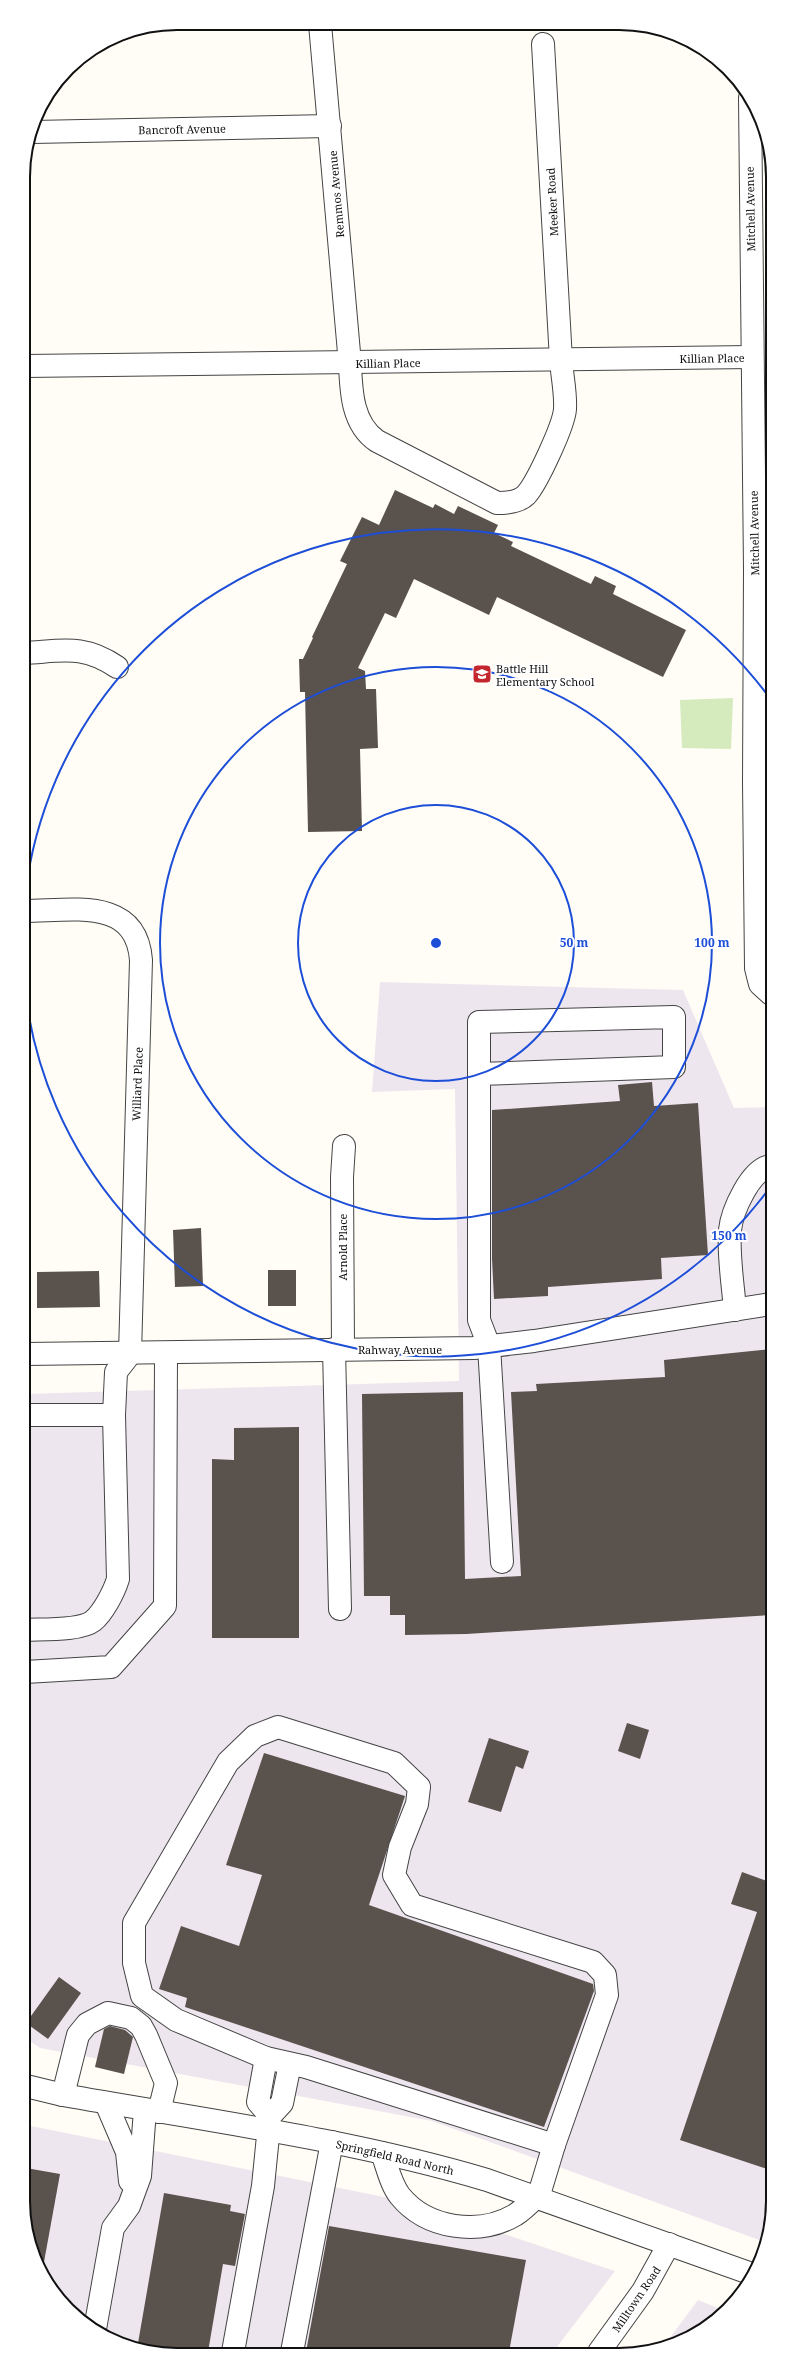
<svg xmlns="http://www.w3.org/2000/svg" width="796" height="2378" font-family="'Noto Serif',serif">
<rect width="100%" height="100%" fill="#fffdf5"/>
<g fill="#eee6ef">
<polygon points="380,982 683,990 734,1108 771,1107 773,2211 765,2242 432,2121 40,2048 26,2038 25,1394 459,1381 455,1089 372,1092"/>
<polygon points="26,2125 409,2202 615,2271 553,2352 147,2352 109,2339 68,2310 44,2278 26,2231"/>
<polygon points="698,2300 725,2311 696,2334 663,2347"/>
</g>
<polygon fill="#d5ebbd" points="733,698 731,749 682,748 680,700"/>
<g fill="#5a524d">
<polygon points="395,490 433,508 435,504 454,514 458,506 498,525 494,533 513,542 511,546 591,584 595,576 616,586 613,594 686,630 663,677 497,597 489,615 414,579 396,618 385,613 358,668 365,671 366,689 376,689 378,748 360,749 362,831 308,832 305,692 300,692 299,659 303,659 313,638 312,637 347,564 340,561 362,517 379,525"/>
<polygon points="652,1082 654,1106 698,1103 708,1255 661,1258 662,1279 548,1287 548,1296 494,1299 492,1259 492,1110 620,1101 618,1085"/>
<polygon points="201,1228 203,1286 175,1287 173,1230"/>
<rect x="268" y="1270" width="28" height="36"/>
<polygon points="99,1271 100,1307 37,1308 37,1272"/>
<polygon points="772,1349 772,1615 466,1634 405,1635 405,1615 390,1615 390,1596 364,1596 362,1394 463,1392 465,1579 521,1576 511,1392 537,1391 536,1384 665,1377 664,1360"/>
<polygon points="299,1427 299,1638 212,1638 212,1459 234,1460 234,1428"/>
<polygon points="627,1723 649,1730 640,1759 618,1751"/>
<polygon points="489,1738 529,1751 523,1769 516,1766 501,1812 468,1802"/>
<polygon points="264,1753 405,1796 369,1905 593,1984 594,1991 544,2127 185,2007 187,1998 159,1989 181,1926 239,1946 262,1875 226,1865"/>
<polygon points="742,1872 767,1881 770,1874 772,1874 773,2171 680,2140 757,1912 731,1904"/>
<polygon points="59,1977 81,1993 48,2039 26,2023"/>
<polygon points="110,2026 125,2030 133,2037 124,2074 95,2067 104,2029"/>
<polygon points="26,2168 60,2174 42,2273 26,2231"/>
<polygon points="164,2193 231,2205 230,2211 245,2214 235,2266 223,2264 208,2352 147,2352 137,2349"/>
<polygon points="329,2226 526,2260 509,2352 306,2352"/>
</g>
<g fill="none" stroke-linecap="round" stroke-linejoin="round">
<g stroke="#444" stroke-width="24">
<g id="minor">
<path d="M320 24 350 364C351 391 352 424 377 441L497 503C507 503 519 502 526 495 537 483 564 425 565 409 566 393 562 376 561 360L543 44"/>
<polyline points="750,98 755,570 754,782 756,968 760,984 771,994"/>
<polyline points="33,132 330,126"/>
<polyline points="24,366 752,357"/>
<path d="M24 653C63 651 83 644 117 667"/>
<path d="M24 911C71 911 136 896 141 960L130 1354 116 1372 114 1415 118 1579C114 1592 103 1613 93 1621 80 1631 41 1629 25 1630"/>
<polyline points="479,1074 674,1067 674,1017 479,1022 479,1320 489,1346 502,1562"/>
<path d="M735 1310C733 1284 728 1256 730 1230 732 1211 751 1168 771 1166"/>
<polyline points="334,1349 340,1609"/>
<polyline points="343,1349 342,1177 344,1146"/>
<polyline points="25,1354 474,1348 534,1341 771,1304"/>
<polyline points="25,1415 114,1415"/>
<polyline points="25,1672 111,1667 165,1606 166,1353"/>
<polygon points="278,1727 394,1763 419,1787 417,1804 400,1847 394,1875 412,1905 593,1962 605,1975 607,1995 554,2145 306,2067 266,2058 176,2020 142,1996 134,1963 134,1923 228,1762 255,1736"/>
<polyline points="266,2058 258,2102 270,2116"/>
<path d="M26 2086 63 2095C204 2120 349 2139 487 2180L752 2274"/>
<polyline points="63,2095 78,2035 87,2024 108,2013 131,2018 141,2026 146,2035 166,2083 159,2112"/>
<polyline points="106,2103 127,2152 130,2181"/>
<path d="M382 2153C387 2166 391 2185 400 2196 427 2229 479 2236 515 2215 523 2210 530 2203 536 2197"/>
<polyline points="538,2198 554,2145"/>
<polyline points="95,2329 113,2228 129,2206 140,2176 145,2110"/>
<polyline points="233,2352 263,2186 270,2116 282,2103 290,2064"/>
<polyline points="292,2352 332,2142"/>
<polyline points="599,2352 643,2291 669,2244"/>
</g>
</g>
<use href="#minor" stroke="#fff" stroke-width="22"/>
</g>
<g fill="none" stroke="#1d4ed8" stroke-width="2">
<circle cx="436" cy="943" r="138"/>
<circle cx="436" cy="943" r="276"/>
<path d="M771 1186A414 414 0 0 1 25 990M25 896A414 414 0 0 1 769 697"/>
</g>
<defs>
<g id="school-square" transform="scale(1)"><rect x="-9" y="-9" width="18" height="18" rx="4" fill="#c4262e" stroke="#fff"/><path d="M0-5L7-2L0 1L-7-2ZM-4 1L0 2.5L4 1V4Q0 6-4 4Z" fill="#fff"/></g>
</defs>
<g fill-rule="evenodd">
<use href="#school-square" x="482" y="674"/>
</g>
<g text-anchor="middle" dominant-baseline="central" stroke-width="4" stroke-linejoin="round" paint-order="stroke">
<g font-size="11" fill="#111" stroke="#fff">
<text transform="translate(182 129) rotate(-1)">Bancroft Avenue</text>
<text transform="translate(336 194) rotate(-95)">Remmos Avenue</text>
<text transform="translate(552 202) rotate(-93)">Meeker Road</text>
<text transform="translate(750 209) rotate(-91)">Mitchell Avenue</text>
<text transform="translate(712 358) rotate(-1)">Killian Place</text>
<text transform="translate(388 363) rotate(-1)">Killian Place</text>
<text transform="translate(754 533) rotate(-91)">Mitchell Avenue</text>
<text transform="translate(137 1084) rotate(-88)">Williard Place</text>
<text transform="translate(342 1247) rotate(-90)">Arnold Place</text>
<text x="400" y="1349">Rahway Avenue</text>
<text transform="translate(395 2157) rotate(13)">Springfield Road North</text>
<text transform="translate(636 2299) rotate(-56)">Milltown Road</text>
</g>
<g font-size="11" fill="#111" stroke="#fff" text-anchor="start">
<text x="496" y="668">Battle Hill<tspan x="496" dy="13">Elementary School</tspan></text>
</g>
</g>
<path d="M0 0H796V2378H0ZM177 30H619A147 147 0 0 1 766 177V2201A147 147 0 0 1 619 2348H177A147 147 0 0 1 30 2201V177A147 147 0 0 1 177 30Z" fill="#fff" fill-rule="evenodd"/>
<path fill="none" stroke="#111" stroke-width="2" d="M177 30H619A147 147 0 0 1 766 177V2201A147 147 0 0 1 619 2348H177A147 147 0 0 1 30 2201V177A147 147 0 0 1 177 30Z"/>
<circle cx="436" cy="943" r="6" fill="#1d4ed8" stroke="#fff" stroke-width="2"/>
<g font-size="12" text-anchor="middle" font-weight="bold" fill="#1d4ed8" stroke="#fff" stroke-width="4" stroke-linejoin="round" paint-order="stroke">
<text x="574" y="947">50 m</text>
<text x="712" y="947">100 m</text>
<text x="729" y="1240">150 m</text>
</g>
</svg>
